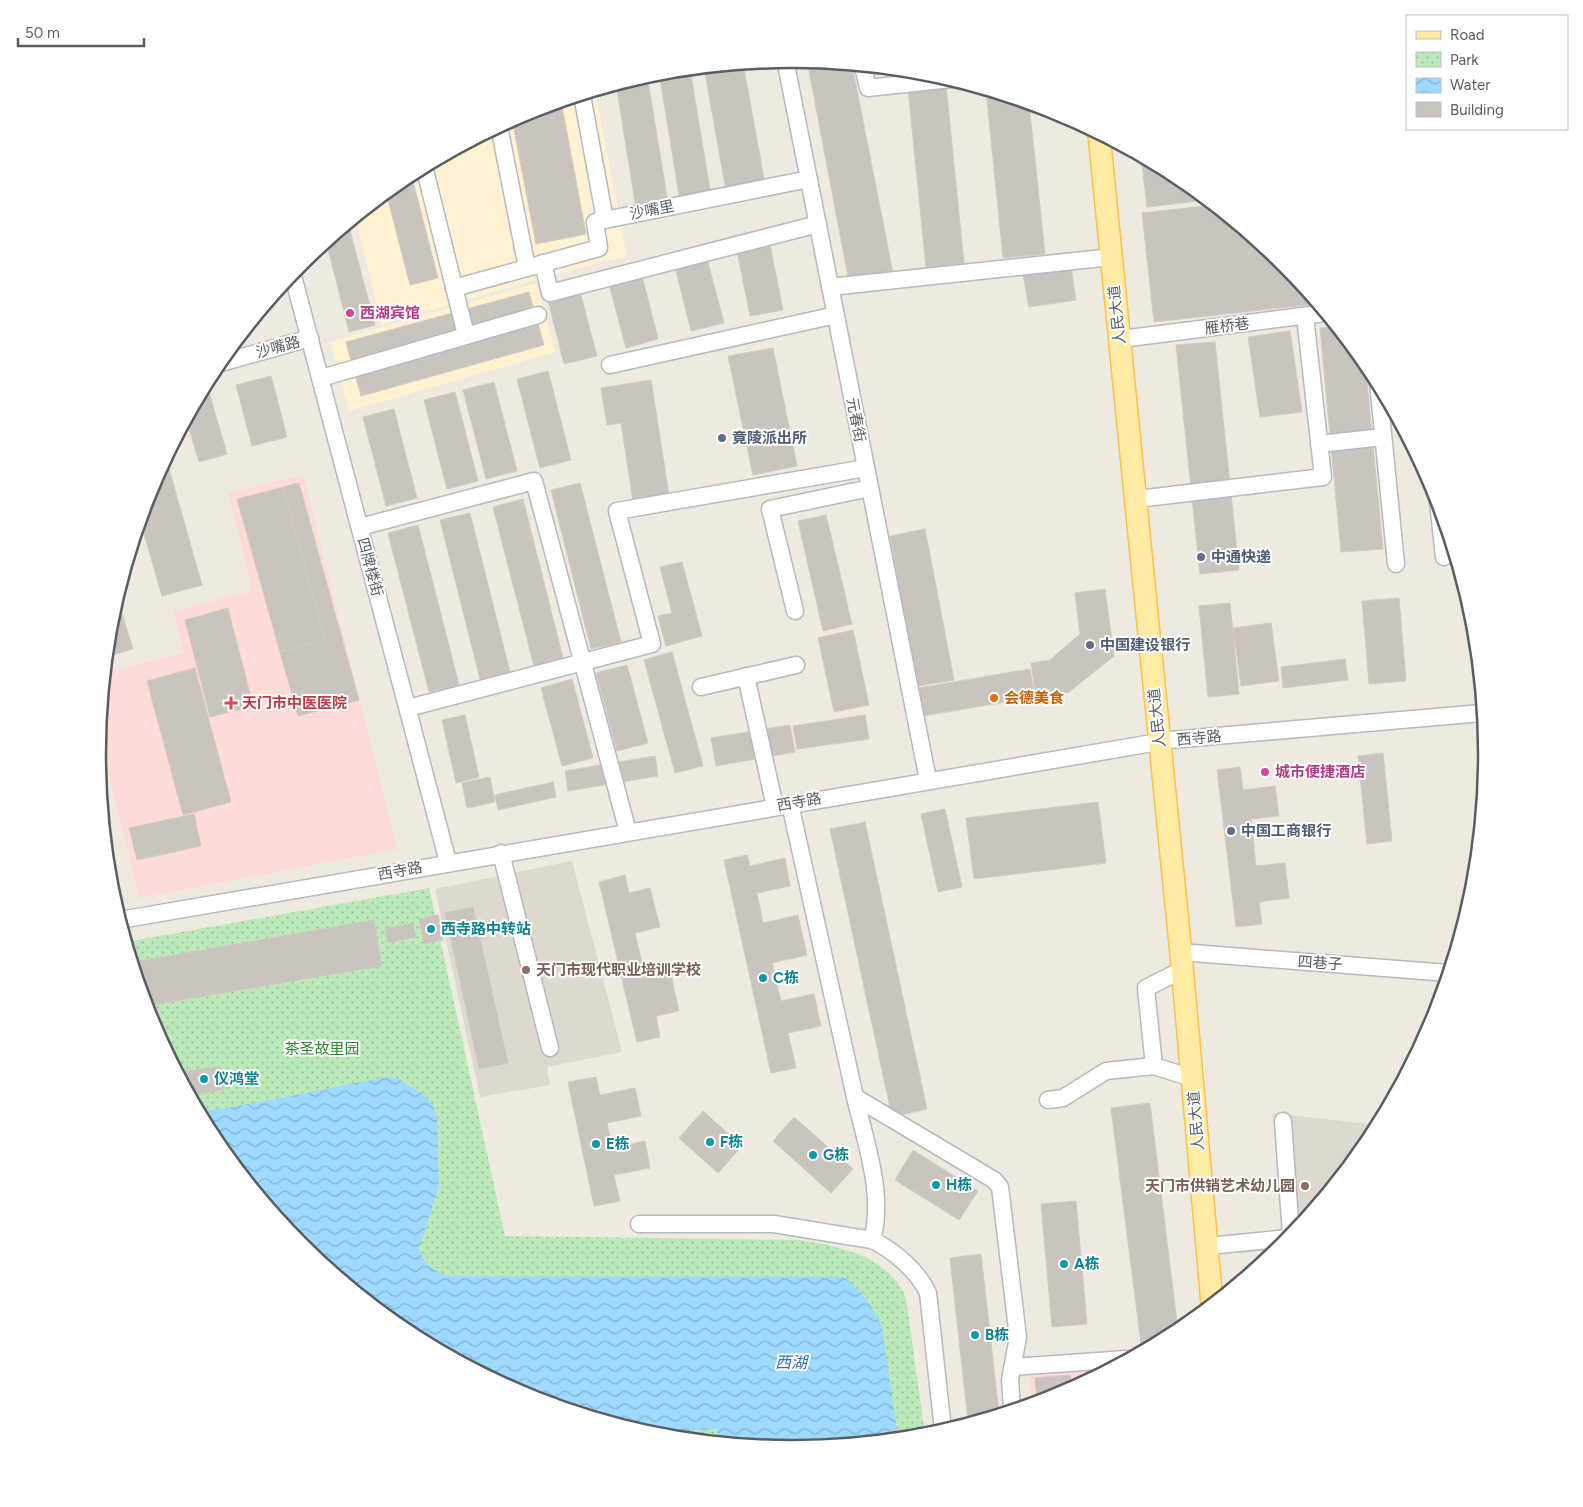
<svg xmlns="http://www.w3.org/2000/svg" width="1583" height="1507" font-family="Figtree,'Noto Sans SC',sans-serif">
<defs>
<pattern id="park-dots" width="8" height="8" patternUnits="userSpaceOnUse" patternTransform="scale(1.25)"><rect width="8" height="8" fill="#bbe9b9"/><path d="M2 2h.1M6 6h.1" fill="none" stroke="#9bc09a" stroke-width="1.8" stroke-linecap="round"/></pattern>
<pattern id="water-waves" width="16" height="10" patternUnits="userSpaceOnUse" patternTransform="scale(1.25)"><rect width="16" height="10" fill="#9edaff"/><path d="M0 5q4-4 8 0t8 0" fill="none" stroke="#84b4d2"/></pattern>
</defs>
<rect width="100%" height="100%" fill="#eeeadf"/>
<g fill="#fff2d3">
<polygon points="595,90 627,256 537,279 508,121 526,112"/>
<polygon points="505,123 535,280 381,325 356,217 406,176"/>
<polygon points="536,283 555,352 349,411 330,342"/>
</g>
<g fill="#ddd9ce">
<polygon points="572,861 622,1052 547,1067 550,1085 480,1097 435,889"/>
<polygon points="1273,1113 1377,1125 1369,1140 1283,1245 1277,1250 1234,1253 1233,1235 1282,1232"/>
</g>
<g fill="#fedad8">
<polygon points="303,475 397,849 139,898 99,734 105,672 184,653 173,611 252,591 228,493"/>
<polygon points="1113,1366 1057,1395 1032,1403 1029,1372"/>
</g>
<path fill="url(#park-dots)" d="M429 888 505 1236 799 1240C840 1247 888 1255 906 1298L925 1435 791 1448 656 1435 525 1395 405 1331 300 1245 214 1139 150 1019 126 942Z"/>
<path fill="url(#water-waves)" d="M387 1077 398 1079 424 1095 433 1105 437 1116 439 1186 419 1250C424 1263 434 1271 447 1276L844 1277C861 1290 873 1307 882 1326L898 1438 791 1448 718 1441 717 1429 688 1431 689 1438 656 1435 525 1395 405 1331 300 1245 214 1139 199 1112C262 1103 324 1089 387 1077Z"/>
<g fill="#c9c4bd" stroke="#d3cbbd">
<polygon points="807,60 852,65 893,273 849,282"/>
<polygon points="743,63 765,184 726,191 704,67"/>
<polygon points="690,69 711,196 680,201 659,72"/>
<polygon points="899,69 915,71 900,73"/>
<polygon points="647,75 668,203 636,208 616,84"/>
<polygon points="946,85 964,263 926,267 908,89"/>
<polygon points="986,90 1029,103 1045,254 1003,258"/>
<polygon points="561,101 586,234 536,244 512,119 526,112"/>
<polygon points="1141,156 1178,176 1207,200 1147,207"/>
<polygon points="411,173 438,278 410,285 386,192"/>
<polygon points="1213,205 1283,262 1315,304 1154,322 1142,213"/>
<polygon points="348,223 375,325 349,332 326,241"/>
<polygon points="770,245 783,310 750,316 737,251"/>
<polygon points="707,259 724,323 691,331 675,267"/>
<polygon points="1071,267 1076,300 1029,307 1023,275"/>
<polygon points="642,276 658,339 626,348 609,284"/>
<polygon points="529,292 544,345 361,396 346,342"/>
<polygon points="580,292 597,356 564,364 548,300"/>
<polygon points="1336,327 1365,362 1383,549 1341,552 1320,328"/>
<polygon points="1290,331 1302,412 1260,417 1248,337"/>
<polygon points="1215,342 1239,570 1200,574 1176,345"/>
<polygon points="773,348 797,466 753,475 728,356"/>
<polygon points="548,371 571,460 540,468 517,379"/>
<polygon points="271,376 287,437 252,446 236,385"/>
<polygon points="651,380 669,495 633,501 621,423 607,425 601,388"/>
<polygon points="494,382 517,471 486,479 463,390"/>
<polygon points="209,392 227,454 199,462 186,419 199,395"/>
<polygon points="455,392 478,481 447,489 424,400"/>
<polygon points="394,409 417,498 386,506 363,417"/>
<polygon points="166,458 202,585 162,596 140,520 150,487"/>
<polygon points="299,483 359,700 298,716 280,652 325,640 283,487"/>
<polygon points="580,483 621,642 591,649 551,490"/>
<polygon points="283,487 325,640 280,652 237,499"/>
<polygon points="523,499 563,658 534,666 493,507"/>
<polygon points="470,513 510,672 480,679 440,520"/>
<polygon points="826,515 852,624 823,631 798,521"/>
<polygon points="418,525 459,685 429,692 388,533"/>
<polygon points="925,529 954,680 918,686 890,536"/>
<polygon points="682,562 702,636 666,646 658,616 672,613 660,567"/>
<polygon points="1105,589 1114,656 1069,692 1036,697 1031,663 1050,660 1080,634 1075,593"/>
<polygon points="117,597 133,649 106,657 110,618"/>
<polygon points="1399,598 1406,681 1369,684 1362,601"/>
<polygon points="1230,603 1239,694 1208,697 1199,606"/>
<polygon points="228,608 253,706 210,717 185,620"/>
<polygon points="1271,623 1279,681 1241,686 1233,628"/>
<polygon points="853,630 869,705 834,712 818,638"/>
<polygon points="672,652 703,766 675,773 644,660"/>
<polygon points="1345,659 1348,680 1283,688 1281,667"/>
<polygon points="627,665 648,743 617,751 596,673"/>
<polygon points="195,668 231,802 183,815 147,681"/>
<polygon points="1030,669 1035,697 923,716 919,688"/>
<polygon points="572,679 593,758 562,766 541,688"/>
<polygon points="465,715 479,777 456,783 442,720"/>
<polygon points="865,715 869,739 797,749 793,726"/>
<polygon points="790,725 795,752 716,766 711,738"/>
<polygon points="1383,753 1392,841 1367,844 1358,756"/>
<polygon points="655,756 658,776 568,791 565,771"/>
<polygon points="1240,767 1243,790 1275,786 1279,816 1251,819 1256,866 1285,863 1289,898 1259,902 1262,924 1236,927 1217,770"/>
<polygon points="490,777 495,802 467,808 462,783"/>
<polygon points="553,782 556,797 498,810 495,795"/>
<polygon points="101,799 112,841 106,843"/>
<polygon points="1098,802 1106,863 974,879 966,818"/>
<polygon points="945,809 962,887 938,892 921,814"/>
<polygon points="194,814 201,846 137,860 129,828"/>
<polygon points="865,822 927,1109 892,1117 830,829"/>
<polygon points="747,855 750,866 785,858 790,886 757,893 763,923 798,915 807,955 772,963 781,1001 814,994 821,1026 788,1033 796,1068 771,1073 724,860"/>
<polygon points="625,875 629,893 650,888 660,927 635,933 645,976 670,970 679,1011 656,1016 660,1037 637,1042 599,882"/>
<polygon points="473,907 508,1063 479,1069 445,913"/>
<polygon points="438,915 443,940 424,944 419,919"/>
<polygon points="374,920 382,966 146,1006 132,962"/>
<polygon points="413,923 416,937 388,943 385,929"/>
<polygon points="220,1066 224,1090 190,1095 186,1088 184,1071"/>
<polygon points="596,1077 600,1095 635,1088 641,1116 607,1123 612,1148 645,1141 650,1168 614,1175 620,1201 594,1206 568,1082"/>
<polygon points="1150,1103 1178,1330 1157,1342 1141,1344 1111,1108"/>
<polygon points="703,1111 742,1146 718,1173 679,1138"/>
<polygon points="794,1117 853,1169 831,1193 773,1141"/>
<polygon points="913,1150 978,1191 959,1220 895,1180"/>
<polygon points="1076,1201 1087,1324 1052,1327 1041,1204"/>
<polygon points="981,1254 999,1413 968,1422 950,1258"/>
<polygon points="1070,1375 1072,1388 1057,1395 1037,1401 1035,1378"/>
</g>
<g fill="none" stroke-linecap="round" stroke-linejoin="round">
<g stroke="#b6b9be" stroke-width="19">
<g id="minor">
<polyline points="785,59 928,780"/>
<polyline points="863,66 868,88 951,79"/>
<polyline points="582,95 605,220"/>
<polyline points="499,126 527,268"/>
<polyline points="424,166 466,335"/>
<polyline points="543,263 550,293 818,224"/>
<polyline points="292,272 448,862"/>
<polyline points="830,287 1112,257"/>
<polyline points="454,288 599,248 595,222 809,179"/>
<polyline points="1129,338 1325,313"/>
<polyline points="217,364 310,338"/>
<polyline points="610,365 836,315"/>
<polyline points="321,378 538,315"/>
<polyline points="1378,383 1396,564"/>
<polyline points="1319,444 1383,437"/>
<polyline points="1146,498 1323,477 1305,316"/>
<polyline points="1438,502 1444,557"/>
<polyline points="360,527 534,481 628,832"/>
<polyline points="795,611 770,509 870,488"/>
<polyline points="746,676 775,807"/>
<polyline points="701,687 796,665"/>
<polyline points="408,708 652,644 617,511 866,468"/>
<polyline points="790,804 855,1097 994,1180 1000,1187 1018,1337 1010,1380 1012,1409"/>
<polyline points="501,853 550,1048"/>
<polyline points="120,920 1170,740 1482,713"/>
<polyline points="1193,953 1448,973"/>
<polyline points="1182,970 1146,988 1154,1066 1192,1078"/>
<path d="M855 1097C865 1141 885 1195 872 1240"/>
<polyline points="1048,1100 1063,1098 1106,1071 1154,1066"/>
<polyline points="1283,1121 1291,1235"/>
<path d="M639 1224H774L872 1240C893 1250 918 1271 928 1293L943 1430"/>
<polyline points="1219,1245 1288,1238"/>
<polyline points="1013,1367 1126,1359"/>
</g>
</g>
<g stroke="#ffc147" stroke-width="24">
<polyline id="major" points="1099,134 1181,954 1212,1303"/>
</g>
<use href="#minor" stroke="#fff" stroke-width="16"/>
<use href="#major" stroke="#ffeba3" stroke-width="21"/>
</g>
<g fill="#d1479c" stroke="#fff" stroke-width="2">
<circle cx="350" cy="313" r="5"/>
<circle cx="1265" cy="772" r="5"/>
</g>
<g fill="#5c6f8a" stroke="#fff" stroke-width="2">
<circle cx="722" cy="438" r="5"/>
<circle cx="1201" cy="557" r="5"/>
<circle cx="1090" cy="645" r="5"/>
<circle cx="1231" cy="831" r="5"/>
</g>
<circle fill="#e8710a" stroke="#fff" stroke-width="2" cx="994" cy="698" r="5"/>
<path fill="#e0444e" stroke="#fff" stroke-width="2" d="M228.5 695.5h5v5h5v5h-5v5h-5v-5h-5v-5h5z"/>
<g fill="#0f9aa8" stroke="#fff" stroke-width="2">
<circle cx="431" cy="929" r="5"/>
<circle cx="763" cy="978" r="5"/>
<circle cx="204" cy="1079" r="5"/>
<circle cx="710" cy="1142" r="5"/>
<circle cx="596" cy="1144" r="5"/>
<circle cx="813" cy="1155" r="5"/>
<circle cx="936" cy="1185" r="5"/>
<circle cx="1064" cy="1264" r="5"/>
<circle cx="975" cy="1335" r="5"/>
</g>
<g fill="#8d6e63" stroke="#fff" stroke-width="2">
<circle cx="526" cy="970" r="5"/>
<circle cx="1305" cy="1186" r="5"/>
</g>
<g text-anchor="middle" dominant-baseline="central" stroke-width="4" stroke-linejoin="round" paint-order="stroke">
<g font-size="15" fill="#595e63" stroke="#fff">
<text transform="translate(652 210) rotate(-11)">沙嘴里</text>
<text transform="translate(1117 315) rotate(-96)">人民大道</text>
<text transform="translate(1227 326) rotate(-7)">雁桥巷</text>
<text transform="translate(278 347) rotate(-15)">沙嘴路</text>
<text transform="translate(856 420) rotate(79)">元春街</text>
<text transform="translate(370 567) rotate(75)">四牌楼街</text>
<text transform="translate(1157 718) rotate(-96)">人民大道</text>
<text transform="translate(1199 738) rotate(-5)">西寺路</text>
<text transform="translate(799 802) rotate(-10)">西寺路</text>
<text transform="translate(400 871) rotate(-10)">西寺路</text>
<text transform="translate(1320 963) rotate(4)">四巷子</text>
<text transform="translate(1196 1121) rotate(-95)">人民大道</text>
</g>
<g font-size="15" font-weight="bold" fill="#b23c85" stroke="#fff" text-anchor="start">
<text x="360" y="313">西湖宾馆</text>
<text x="1275" y="772">城市便捷酒店</text>
</g>
<g font-size="15" font-weight="bold" fill="#4e5e75" stroke="#fff" text-anchor="start">
<text x="732" y="438">竟陵派出所</text>
<text x="1211" y="557">中通快递</text>
<text x="1100" y="645">中国建设银行</text>
<text x="1241" y="831">中国工商银行</text>
</g>
<g font-size="15" font-weight="bold" fill="#c56008" stroke="#fff" text-anchor="start">
<text x="1004" y="698">会德美食</text>
</g>
<g font-size="15" font-weight="bold" fill="#be3a42" stroke="#fff" text-anchor="start">
<text x="242" y="703">天门市中医医院</text>
</g>
<g font-size="15" font-weight="bold" fill="#0d838f" stroke="#fff" text-anchor="start">
<text x="441" y="929">西寺路中转站</text>
<text x="773" y="978">C栋</text>
<text x="214" y="1079">仪鸿堂</text>
<text x="720" y="1142">F栋</text>
<text x="606" y="1144">E栋</text>
<text x="823" y="1155">G栋</text>
<text x="946" y="1185">H栋</text>
<text x="1074" y="1264">A栋</text>
<text x="985" y="1335">B栋</text>
</g>
<g font-size="15" font-weight="bold" fill="#785e54" stroke="#fff" text-anchor="start">
<text x="536" y="970">天门市现代职业培训学校</text>
<text x="1295" y="1186" text-anchor="end">天门市供销艺术幼儿园</text>
</g>
<g font-size="15" fill="#2d872c" stroke="#fff">
<text x="322" y="1049">茶圣故里园</text>
</g>
<g font-size="16" font-style="italic" fill="#3076b2" stroke="#fff">
<text x="791" y="1362">西湖</text>
</g>
</g>
<path d="M0 0H1583V1507H0ZM106 754a686 686 0 1 1 1372 0a686 686 0 1 1-1372 0Z" fill="#fff" fill-rule="evenodd"/>
<path fill="none" stroke="#595e63" stroke-width="2.5" d="M106 754a686 686 0 1 1 1372 0a686 686 0 1 1-1372 0Z"/>
<rect x="1406" y="15" width="162" height="115" fill="#ffffff" stroke="#bdbfc1"/>
<rect x="1416" y="31" width="25" height="8" fill="#ffeba3" stroke="#bdbfc1"/>
<text x="1450" y="40" font-size="15" fill="#595e63">Road</text>
<rect x="1416" y="52" width="25" height="15" fill="url(#park-dots)" stroke="#bdbfc1"/>
<text x="1450" y="65" font-size="15" fill="#595e63">Park</text>
<rect x="1416" y="78" width="25" height="15" fill="url(#water-waves)" stroke="#bdbfc1"/>
<text x="1450" y="90" font-size="15" fill="#595e63">Water</text>
<rect x="1416" y="102" width="25" height="15" fill="#c9c4bd" stroke="#bdbfc1"/>
<text x="1450" y="115" font-size="15" fill="#595e63">Building</text>
<path d="M18 38v8h126v-8" fill="none" stroke="#595e63" stroke-width="2.5"/>
<text x="25" y="38" font-size="15" fill="#595e63" stroke="#ffffff" stroke-width="4" paint-order="stroke">50 m</text>
</svg>
